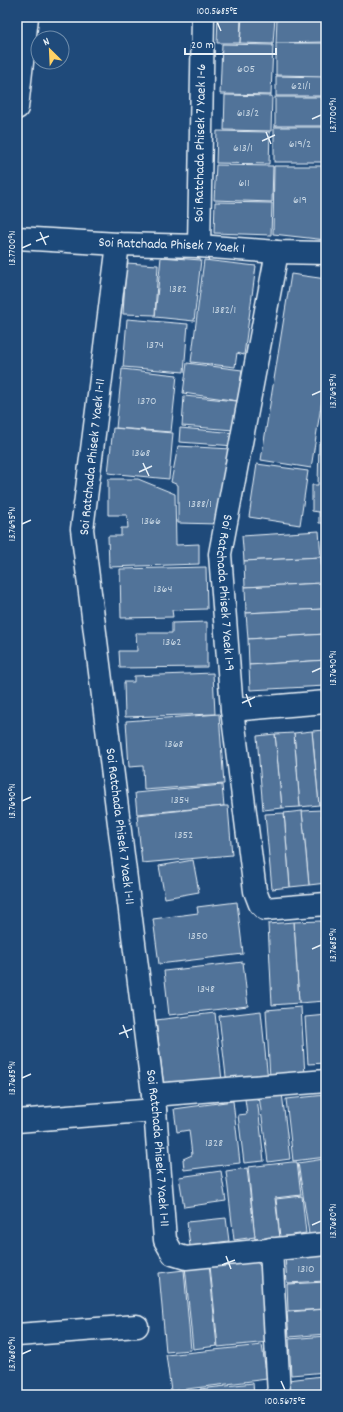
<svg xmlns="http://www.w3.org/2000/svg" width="343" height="1412" font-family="Dekko,sans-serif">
<rect width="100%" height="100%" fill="#1f4a7a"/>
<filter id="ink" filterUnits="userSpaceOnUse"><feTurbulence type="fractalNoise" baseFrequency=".025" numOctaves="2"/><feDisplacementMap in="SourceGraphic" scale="8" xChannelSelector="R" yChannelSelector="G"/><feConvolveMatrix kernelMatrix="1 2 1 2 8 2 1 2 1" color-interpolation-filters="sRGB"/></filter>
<g filter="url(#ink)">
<g fill="#517399" stroke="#e8f1f8">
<polygon points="218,17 241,17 240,43 217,43"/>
<polygon points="242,17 275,17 273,44 240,43"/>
<polygon points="277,17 326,17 326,42 276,43"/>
<polygon points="276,43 326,43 326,76 276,75"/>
<polygon points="222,44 273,45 271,95 220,94"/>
<polygon points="276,76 326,77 326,96 276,96"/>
<polygon points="225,95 272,96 271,131 224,130"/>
<rect x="275" y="97" width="51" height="29"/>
<rect x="274" y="127" width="52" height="35"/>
<polygon points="217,131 270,132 269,164 216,163"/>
<polygon points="216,165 273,166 272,202 214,200"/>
<polygon points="274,166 326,166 326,240 273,234"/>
<polygon points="215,202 272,203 271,235 214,233"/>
<polygon points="161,257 201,260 194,321 155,317"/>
<polygon points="204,260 256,266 244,355 237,353 235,367 191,362"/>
<polygon points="126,263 158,265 155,315 123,314"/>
<polygon points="291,274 326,279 326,375 311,468 261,460"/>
<polygon points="127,319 188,324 184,372 123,367"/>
<polygon points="187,363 242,370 238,401 183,393"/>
<polygon points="122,369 177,375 171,432 116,428"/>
<polygon points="184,396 237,401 234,430 182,426"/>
<polygon points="113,428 173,433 169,479 108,473"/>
<polygon points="180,428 236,433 235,446 179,442"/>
<polygon points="319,443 326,443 326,523 319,523 319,512 312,511 312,485 318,485"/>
<polygon points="178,446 231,449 218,524 178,523 178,485 171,482"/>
<polygon points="257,464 308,471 300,525 249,517"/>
<polygon points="108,479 138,479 175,494 176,545 199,544 199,564 109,567 108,536 121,536 121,528 128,528 127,515 108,515"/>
<polygon points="319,531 321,557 244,561 242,536"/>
<polygon points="321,557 322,583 245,587 244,561"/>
<polygon points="206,567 207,609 172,610 173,617 121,618 120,569"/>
<polygon points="322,583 323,609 246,613 245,587"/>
<polygon points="323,609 325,634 248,639 246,613"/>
<polygon points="207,622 207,667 120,668 119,651 137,651 136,633 172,633 172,623"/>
<polygon points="325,634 326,660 249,665 248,639"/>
<polygon points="326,660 326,686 250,690 249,665"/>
<polygon points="213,673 215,714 125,717 124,682 134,682 134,676"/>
<polygon points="219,714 224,784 144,790 143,766 129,767 126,721"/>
<polygon points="326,730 326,804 319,805 312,731"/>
<polygon points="312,731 319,805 300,807 294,733"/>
<polygon points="294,733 300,807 282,808 275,734"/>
<polygon points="275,734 282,808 263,810 257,736"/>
<polygon points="222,785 224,806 137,814 135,793"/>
<polygon points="224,806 228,806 232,855 142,863 137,815"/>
<polygon points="326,809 326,869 321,810"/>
<polygon points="321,810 326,883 309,885 302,811"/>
<polygon points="302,811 309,885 290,887 284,813"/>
<polygon points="284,813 290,887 272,889 265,814"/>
<polygon points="193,860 199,892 165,898 159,866"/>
<polygon points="237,902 243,954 159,964 153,919 198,913 197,907"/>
<polygon points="321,921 325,1001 299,1003 294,922"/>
<polygon points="321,921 326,921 326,1001 325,1001"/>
<polygon points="294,922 299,1003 272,1005 268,924"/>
<polygon points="243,962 248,1006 169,1015 164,971"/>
<polygon points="301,1007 305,1076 270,1078 266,1010"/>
<polygon points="261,1011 268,1080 227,1085 219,1016"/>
<polygon points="215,1013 222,1081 164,1088 156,1020"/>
<polygon points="326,1015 326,1063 308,1064 305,1017"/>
<polygon points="282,1093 290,1159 268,1162 259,1096"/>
<polygon points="326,1095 326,1157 293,1161 286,1099"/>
<polygon points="257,1097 264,1161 244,1163 238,1115 247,1114 245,1099"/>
<polygon points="233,1101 240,1163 184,1170 183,1159 192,1155 189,1130 177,1132 174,1109"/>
<polygon points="324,1159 326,1175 326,1232 309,1234 298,1163"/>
<polygon points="292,1162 297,1162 301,1195 275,1198 280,1237 255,1239 248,1167"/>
<polygon points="247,1168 255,1237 234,1240 226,1171"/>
<polygon points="221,1171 226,1201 184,1207 179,1177"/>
<polygon points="302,1196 306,1233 280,1237 276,1199"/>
<polygon points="226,1218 229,1241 190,1246 187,1222"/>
<polygon points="326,1254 326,1281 287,1283 285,1256"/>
<polygon points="256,1261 261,1267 269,1342 218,1347 210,1266"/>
<polygon points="209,1263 217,1346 193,1349 185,1266"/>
<polygon points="184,1270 191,1350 166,1352 159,1273"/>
<polygon points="326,1282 326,1309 288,1311 287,1284"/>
<polygon points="326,1309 326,1334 289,1337 287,1312"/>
<polygon points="326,1336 326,1372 291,1375 289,1339"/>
<polygon points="262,1345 267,1379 171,1391 166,1355"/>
<polygon points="326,1375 326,1395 324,1395 322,1376"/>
<polygon points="322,1376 324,1395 289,1395 288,1380"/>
<polygon points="253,1383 254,1395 188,1395 201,1394 200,1389"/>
</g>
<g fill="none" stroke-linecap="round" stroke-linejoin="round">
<g stroke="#e8f1f8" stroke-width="25">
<g id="minor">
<polyline points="17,108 27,17"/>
<path id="s1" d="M17 238 118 244 199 246 277 252 326 253"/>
<path id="s2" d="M118 244 82 529 155 1110 165 1240 173 1254 186 1258 326 1244"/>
<path id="s3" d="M199 246 203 17"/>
<path id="s4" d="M277 252 220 554 232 710 255 891 260 904 265 909 326 904"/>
<polyline points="232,710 326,702"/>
<polyline points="153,1095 326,1081"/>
<polyline points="17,1121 155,1110"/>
<polyline points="271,1249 279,1395"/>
<polyline points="17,1335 137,1326"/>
</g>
</g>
<use href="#minor" stroke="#1f4a7a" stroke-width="22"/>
</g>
</g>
<path fill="none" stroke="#e8f1f8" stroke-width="1.5" d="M217 22 221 31M312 119 321 115M266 132 271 144M262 141 275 135M40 232 46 245M36 241 49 236M22 248 31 244M312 395 321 391M143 463 149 476M139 472 152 466M22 524 31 520M312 672 321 668M246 694 251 707M242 703 255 697M22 801 31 797M312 949 321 945M123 1025 128 1038M119 1034 132 1029M22 1078 31 1074M312 1225 321 1221M226 1256 231 1269M222 1265 235 1260M22 1354 31 1350M281 1381 285 1390"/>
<g text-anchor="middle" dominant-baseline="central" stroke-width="3" stroke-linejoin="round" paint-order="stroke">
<g font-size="12" fill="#c2d2e0">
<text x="246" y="69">605</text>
<text x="301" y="86">621/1</text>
<text x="248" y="113">613/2</text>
<text x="300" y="144">619/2</text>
<text x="243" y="148">613/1</text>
<text x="244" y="183">611</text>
<text x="300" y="200">619</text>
<text x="178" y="289">1382</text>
<text x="224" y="310">1382/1</text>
<text x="155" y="345">1374</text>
<text x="147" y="401">1370</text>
<text x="141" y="453">1368</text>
<text x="200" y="504">1388/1</text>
<text x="151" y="521">1366</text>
<text x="163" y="589">1364</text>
<text x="172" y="642">1362</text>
<text x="174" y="744">1368</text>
<text x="180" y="800">1354</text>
<text x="184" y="835">1352</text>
<text x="198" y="936">1350</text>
<text x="206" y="989">1348</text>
<text x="214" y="1143">1328</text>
<text x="306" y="1269">1310</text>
</g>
<g font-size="14" fill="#e8f1f8" stroke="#1f4a7a">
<text stroke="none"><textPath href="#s3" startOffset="103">Soi Ratchada Phisek 7 Yaek 1-6</textPath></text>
<text stroke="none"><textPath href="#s1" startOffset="155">Soi Ratchada Phisek 7 Yaek 1</textPath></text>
<text transform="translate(93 457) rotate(-84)">Soi Ratchada Phisek 7 Yaek 1-11</text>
<text stroke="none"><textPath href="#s4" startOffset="346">Soi Ratchada Phisek 7 Yaek 1-9</textPath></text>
<text stroke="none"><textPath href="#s2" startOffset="587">Soi Ratchada Phisek 7 Yaek 1-11</textPath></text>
<text stroke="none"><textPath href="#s2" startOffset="911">Soi Ratchada Phisek 7 Yaek 1-11</textPath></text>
</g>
</g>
<rect width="343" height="1412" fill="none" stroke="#1f4a7a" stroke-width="44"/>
<g transform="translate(50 50) rotate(336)"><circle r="19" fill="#1f4a7a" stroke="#6f8dac"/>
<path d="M0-3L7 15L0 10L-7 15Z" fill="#ffd166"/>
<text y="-6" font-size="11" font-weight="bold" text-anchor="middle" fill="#e8f1f8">N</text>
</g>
<path d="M185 48v6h91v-6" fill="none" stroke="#e8f1f8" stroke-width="2"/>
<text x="191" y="48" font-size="12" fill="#e8f1f8" stroke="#1f4a7a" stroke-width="3" paint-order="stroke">20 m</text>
<rect x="22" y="22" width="299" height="1368" fill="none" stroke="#e8f1f8" stroke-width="1.5"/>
<g font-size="10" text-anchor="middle" fill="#e8f1f8">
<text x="217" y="14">100.5685°E</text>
<text transform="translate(332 115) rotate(-90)" y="4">13.7700°N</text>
<text transform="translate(11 248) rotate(-90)" y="4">13.7700°N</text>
<text transform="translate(332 391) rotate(-90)" y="4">13.7695°N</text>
<text transform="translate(11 524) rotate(-90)" y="4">13.7695°N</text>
<text transform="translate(332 668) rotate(-90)" y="4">13.7690°N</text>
<text transform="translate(11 801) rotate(-90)" y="4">13.7690°N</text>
<text transform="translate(332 945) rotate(-90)" y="4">13.7685°N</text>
<text transform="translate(11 1078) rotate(-90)" y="4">13.7685°N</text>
<text transform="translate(332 1221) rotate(-90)" y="4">13.7680°N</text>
<text transform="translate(11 1354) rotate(-90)" y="4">13.7680°N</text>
<text x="285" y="1404">100.5675°E</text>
</g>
</svg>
